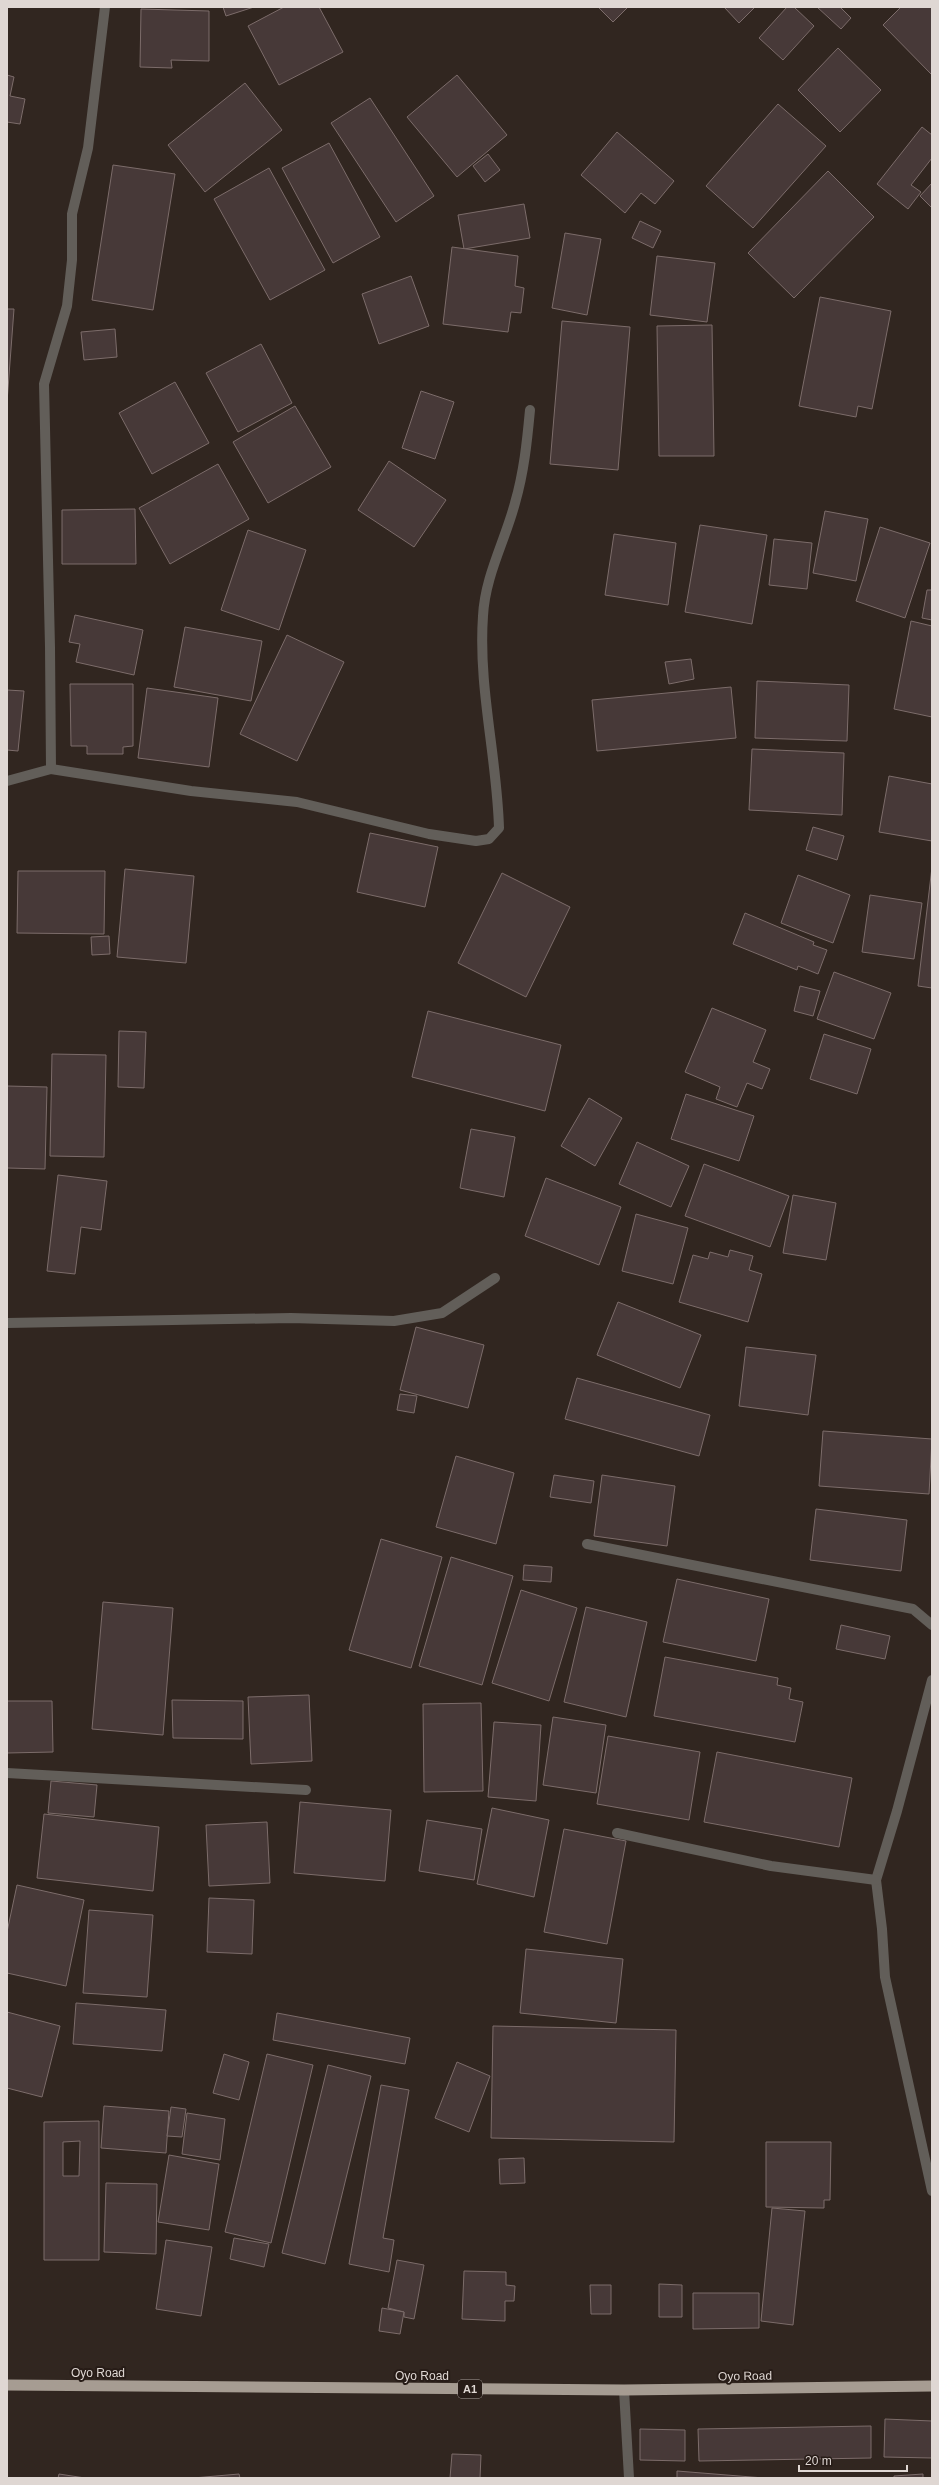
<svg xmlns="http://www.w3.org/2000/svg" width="939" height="2485" font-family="Arial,sans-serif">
<rect width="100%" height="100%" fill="#312620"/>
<g fill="#473938" stroke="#7c6c6a" fill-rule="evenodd">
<polygon points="223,7 254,7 226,16"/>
<polygon points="284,7 319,7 343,52 279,85 248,26"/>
<polygon points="598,7 628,7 613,22"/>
<polygon points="724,7 755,7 739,23"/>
<polygon points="787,7 794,7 814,26 783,60 759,38"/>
<polygon points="817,7 842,7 841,8 851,18 841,29"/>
<polygon points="901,7 932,7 932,75 883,25"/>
<polygon points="141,9 209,11 209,61 171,60 172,68 140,67"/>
<polygon points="838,48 881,90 840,132 798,90"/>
<polygon points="7,75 14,77 10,96 25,99 20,124 7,122"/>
<polygon points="457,75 507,135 457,177 407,117"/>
<polygon points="245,83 282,130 205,192 168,145"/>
<polygon points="370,98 434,196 396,222 331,123"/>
<polygon points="778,104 826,146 753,228 706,186"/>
<polygon points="922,127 932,135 932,158 911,185 921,192 908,209 877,184"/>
<polygon points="617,132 674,181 655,204 641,193 625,213 581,175"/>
<polygon points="329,143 380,237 333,263 282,168"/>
<polygon points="488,154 500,170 485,182 473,166"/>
<polygon points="113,165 175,174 153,310 92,300"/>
<polygon points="269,168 325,270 270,300 214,199"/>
<polygon points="828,171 874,217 794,298 748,253"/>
<polygon points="932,183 932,208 920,196"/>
<polygon points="524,204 530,238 464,249 458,215"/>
<polygon points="640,221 661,231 653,248 632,238"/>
<polygon points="565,233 601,239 587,315 552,308"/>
<polygon points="452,247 518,256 515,286 524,288 521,313 511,312 508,332 443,324"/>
<polygon points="657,256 715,263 707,322 650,315"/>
<polygon points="411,276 429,326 379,344 362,294"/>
<polygon points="820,297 891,311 872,409 858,406 856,417 799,406"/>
<polygon points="7,309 14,309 7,402"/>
<polygon points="562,321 630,327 618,470 550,464"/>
<polygon points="712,325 714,456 659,456 657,326"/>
<polygon points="115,329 117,357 84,360 81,332"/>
<polygon points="261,344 292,403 238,432 206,373"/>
<polygon points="175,382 209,443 152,474 119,413"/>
<polygon points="421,391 454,402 435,459 402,448"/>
<polygon points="295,406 331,467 268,503 233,442"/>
<polygon points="389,461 446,500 414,547 358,510"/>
<polygon points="218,464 249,519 170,564 139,508"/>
<polygon points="135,509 136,564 62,564 62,510"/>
<polygon points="825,511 868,519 856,581 813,573"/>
<polygon points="700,525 767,535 752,624 685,612"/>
<polygon points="880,527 930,543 905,618 856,601"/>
<polygon points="248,530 306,550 279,630 221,610"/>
<polygon points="614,534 676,543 668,605 605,595"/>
<polygon points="774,539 812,543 807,589 769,585"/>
<polygon points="927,590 932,590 932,620 922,618"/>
<polygon points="75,615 143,630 134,675 76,662 80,644 69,642"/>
<polygon points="911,621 932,626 932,717 894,709"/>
<polygon points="185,627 262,641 251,701 174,687"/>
<polygon points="287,635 344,662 297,761 240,734"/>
<polygon points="691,659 694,679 669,684 665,662"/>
<polygon points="757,681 849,685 847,741 755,738"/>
<polygon points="70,684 133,684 133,746 123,747 123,754 87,754 87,746 71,746"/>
<polygon points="731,687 736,738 597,751 592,700"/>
<polygon points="147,688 218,698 209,767 138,758"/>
<polygon points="7,690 24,691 18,751 7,750"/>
<polygon points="752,749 844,753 842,815 749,810"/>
<polygon points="889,776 932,784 932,841 879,832"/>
<polygon points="813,827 844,836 837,860 806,850"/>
<polygon points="370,833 438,847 425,907 357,892"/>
<polygon points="932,867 932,988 918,986"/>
<polygon points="125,869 194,876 186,963 117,957"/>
<polygon points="18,871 105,871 104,934 17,933"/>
<polygon points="502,873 570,907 526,997 458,963"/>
<polygon points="798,875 850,895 833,943 781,923"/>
<polygon points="870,895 922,903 914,959 862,952"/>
<polygon points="745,913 814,942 813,945 827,950 818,974 798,966 797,970 733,944"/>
<polygon points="109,936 110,954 92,955 91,937"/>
<polygon points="834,972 891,993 874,1039 817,1019"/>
<polygon points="800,986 820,991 813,1016 794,1011"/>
<polygon points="712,1008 766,1030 753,1062 770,1069 762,1089 747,1083 737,1107 716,1099 720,1087 685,1072"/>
<polygon points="428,1011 561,1045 545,1111 412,1077"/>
<polygon points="119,1031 146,1032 144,1088 118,1087"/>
<polygon points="824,1034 871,1049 857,1094 810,1079"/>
<polygon points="52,1054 106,1055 104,1157 50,1156"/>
<polygon points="7,1086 47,1087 45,1169 7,1168"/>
<polygon points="686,1094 754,1116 739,1161 671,1139"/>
<polygon points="589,1098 622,1118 595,1166 561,1146"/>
<polygon points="471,1129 515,1137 504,1197 460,1188"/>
<polygon points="637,1142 689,1166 671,1207 619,1184"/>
<polygon points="704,1164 789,1196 770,1247 685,1216"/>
<polygon points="58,1175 107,1181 101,1230 81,1227 75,1274 47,1271"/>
<polygon points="546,1178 621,1207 599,1265 525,1236"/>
<polygon points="793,1195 836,1203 826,1260 783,1253"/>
<polygon points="636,1214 688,1228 673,1284 622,1271"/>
<polygon points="730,1250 753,1256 749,1270 762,1274 748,1322 679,1302 693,1255 708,1259 710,1252 728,1257"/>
<polygon points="618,1302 701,1335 680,1388 597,1355"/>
<polygon points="416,1327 484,1345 468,1408 400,1390"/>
<polygon points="746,1347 816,1355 808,1415 739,1406"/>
<polygon points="577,1378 710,1415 699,1456 565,1419"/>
<polygon points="400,1394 417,1396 414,1413 397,1410"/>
<polygon points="823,1431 932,1439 929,1494 819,1486"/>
<polygon points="456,1456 514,1473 496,1544 436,1527"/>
<polygon points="554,1475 594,1481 591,1503 550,1497"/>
<polygon points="602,1475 675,1486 667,1546 594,1536"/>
<polygon points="816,1509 907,1520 901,1571 810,1560"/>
<polygon points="381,1539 442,1557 411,1668 349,1650"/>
<polygon points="451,1557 513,1576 482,1685 419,1666"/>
<polygon points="524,1565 552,1567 551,1582 523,1580"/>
<polygon points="677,1579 769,1599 756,1661 663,1642"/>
<polygon points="521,1590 577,1608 549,1701 492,1683"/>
<polygon points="103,1602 173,1608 163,1735 92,1729"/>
<polygon points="586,1607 647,1622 626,1717 564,1702"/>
<polygon points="841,1625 890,1636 885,1659 836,1649"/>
<polygon points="665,1657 778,1678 777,1685 791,1688 789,1699 803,1702 795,1742 654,1716"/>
<polygon points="309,1695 312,1761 251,1764 248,1697"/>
<polygon points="172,1700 243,1701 243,1739 173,1738"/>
<polygon points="7,1701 52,1701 53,1752 7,1753"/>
<polygon points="481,1703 483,1791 424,1792 423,1704"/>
<polygon points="553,1717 606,1725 596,1793 543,1785"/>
<polygon points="494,1722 541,1725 536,1801 488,1797"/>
<polygon points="608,1736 700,1752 689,1820 597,1804"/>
<polygon points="717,1752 852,1778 839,1847 704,1822"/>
<polygon points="51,1781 97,1785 94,1817 48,1813"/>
<polygon points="300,1802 391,1810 385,1881 294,1873"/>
<polygon points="492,1808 549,1820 534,1897 477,1884"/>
<polygon points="44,1814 159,1827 153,1891 37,1878"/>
<polygon points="427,1820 482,1829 474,1880 419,1871"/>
<polygon points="267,1822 270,1883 209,1886 206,1825"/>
<polygon points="564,1829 626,1841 607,1944 544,1932"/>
<polygon points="17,1885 84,1900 66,1986 7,1973 7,1932"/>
<polygon points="209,1898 254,1900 252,1954 207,1952"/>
<polygon points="89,1910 153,1915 147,1997 83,1993"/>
<polygon points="526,1949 623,1959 616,2023 520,2013"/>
<polygon points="76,2003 166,2010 162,2051 73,2044"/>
<polygon points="7,2012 60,2026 42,2097 7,2088"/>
<polygon points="277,2013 410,2038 405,2064 273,2040"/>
<polygon points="493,2026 676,2030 674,2142 491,2138"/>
<polygon points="224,2054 249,2062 239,2100 213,2093"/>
<polygon points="267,2054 313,2065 271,2243 225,2232"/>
<polygon points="457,2062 490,2076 469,2132 435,2118"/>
<polygon points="328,2065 371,2076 325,2264 282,2253"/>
<polygon points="381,2085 409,2090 383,2238 394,2240 389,2272 349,2264"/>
<polygon points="104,2106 169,2111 166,2153 101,2148"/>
<polygon points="171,2107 186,2109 182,2137 167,2136"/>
<polygon points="187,2113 225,2119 220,2160 182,2154"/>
<path d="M99 2121V2260H44V2122ZM80 2141 79 2176H63V2142Z"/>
<polygon points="766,2142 831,2142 830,2200 824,2200 824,2208 766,2207"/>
<polygon points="169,2155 219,2164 209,2230 158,2222"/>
<polygon points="524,2158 525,2183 500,2184 499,2159"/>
<polygon points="106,2183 157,2184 156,2254 104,2252"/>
<polygon points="772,2208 805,2211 793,2325 761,2321"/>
<polygon points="234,2238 269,2244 264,2267 230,2259"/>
<polygon points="166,2240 212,2247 201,2316 156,2309"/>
<polygon points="397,2260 424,2265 414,2319 404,2317 404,2312 388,2308"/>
<polygon points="464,2271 506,2272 506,2285 515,2286 514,2301 505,2301 505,2321 462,2319"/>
<polygon points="659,2284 682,2285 682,2317 659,2317"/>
<polygon points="590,2285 611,2285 611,2314 591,2314"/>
<polygon points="693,2293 759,2293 759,2328 693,2329"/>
<polygon points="382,2308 404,2312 400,2334 379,2331"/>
<polygon points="885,2419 932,2421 932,2458 884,2457"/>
<polygon points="871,2426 871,2458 699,2461 698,2429"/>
<polygon points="640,2429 685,2430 685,2461 640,2460"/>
<polygon points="452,2454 481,2455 480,2478 450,2478"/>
<polygon points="677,2471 764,2478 677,2478"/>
<polygon points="59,2474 85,2478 58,2478"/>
<polygon points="239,2474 240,2478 193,2478"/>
<polygon points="923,2474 923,2478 894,2478 894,2476"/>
</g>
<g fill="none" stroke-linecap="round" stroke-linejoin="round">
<polyline stroke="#625e59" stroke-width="10" points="624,2390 629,2478"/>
<g stroke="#625e59" stroke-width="10">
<path d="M51 769 191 791 297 802 429 834 476 841 489 839 499 828C497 757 478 687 483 616 485 576 505 541 515 503 524 472 527 442 530 410"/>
<polyline points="7,781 51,769 50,647 44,384 67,306 72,260 72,214 88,148 105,7"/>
<polyline points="7,1323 291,1318 394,1321 442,1313 495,1278"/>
<polyline points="587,1544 913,1609 932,1625"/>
<polyline points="932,1680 897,1811 876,1880 882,1929 885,1977 932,2191"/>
<polyline points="7,1773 306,1790"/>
<polyline points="617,1833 771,1866 876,1880"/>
</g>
<polyline stroke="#a69c92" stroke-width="11" points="7,2385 624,2390 932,2386"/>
</g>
<g text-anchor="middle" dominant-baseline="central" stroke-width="4" stroke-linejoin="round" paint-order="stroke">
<rect fill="#271c17" stroke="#a89f9b" stroke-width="1" x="458" y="2380" width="24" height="18" rx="3"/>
<g font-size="11" font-weight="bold" fill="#dfd7d3">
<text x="470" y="2389">A1</text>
</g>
<g font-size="12" fill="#dfd7d3" stroke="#271c17">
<text x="98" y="2373">Oyo Road</text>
<text x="422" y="2376">Oyo Road</text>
<text transform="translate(745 2376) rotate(-1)">Oyo Road</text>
</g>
</g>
<rect width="939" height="2485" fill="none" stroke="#dfd7d3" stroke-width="16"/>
<path d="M799 2465v6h108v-6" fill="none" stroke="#dfd7d3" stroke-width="2"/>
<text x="805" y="2465" font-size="12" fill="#dfd7d3" stroke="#271c17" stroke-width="3" paint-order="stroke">20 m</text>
</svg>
